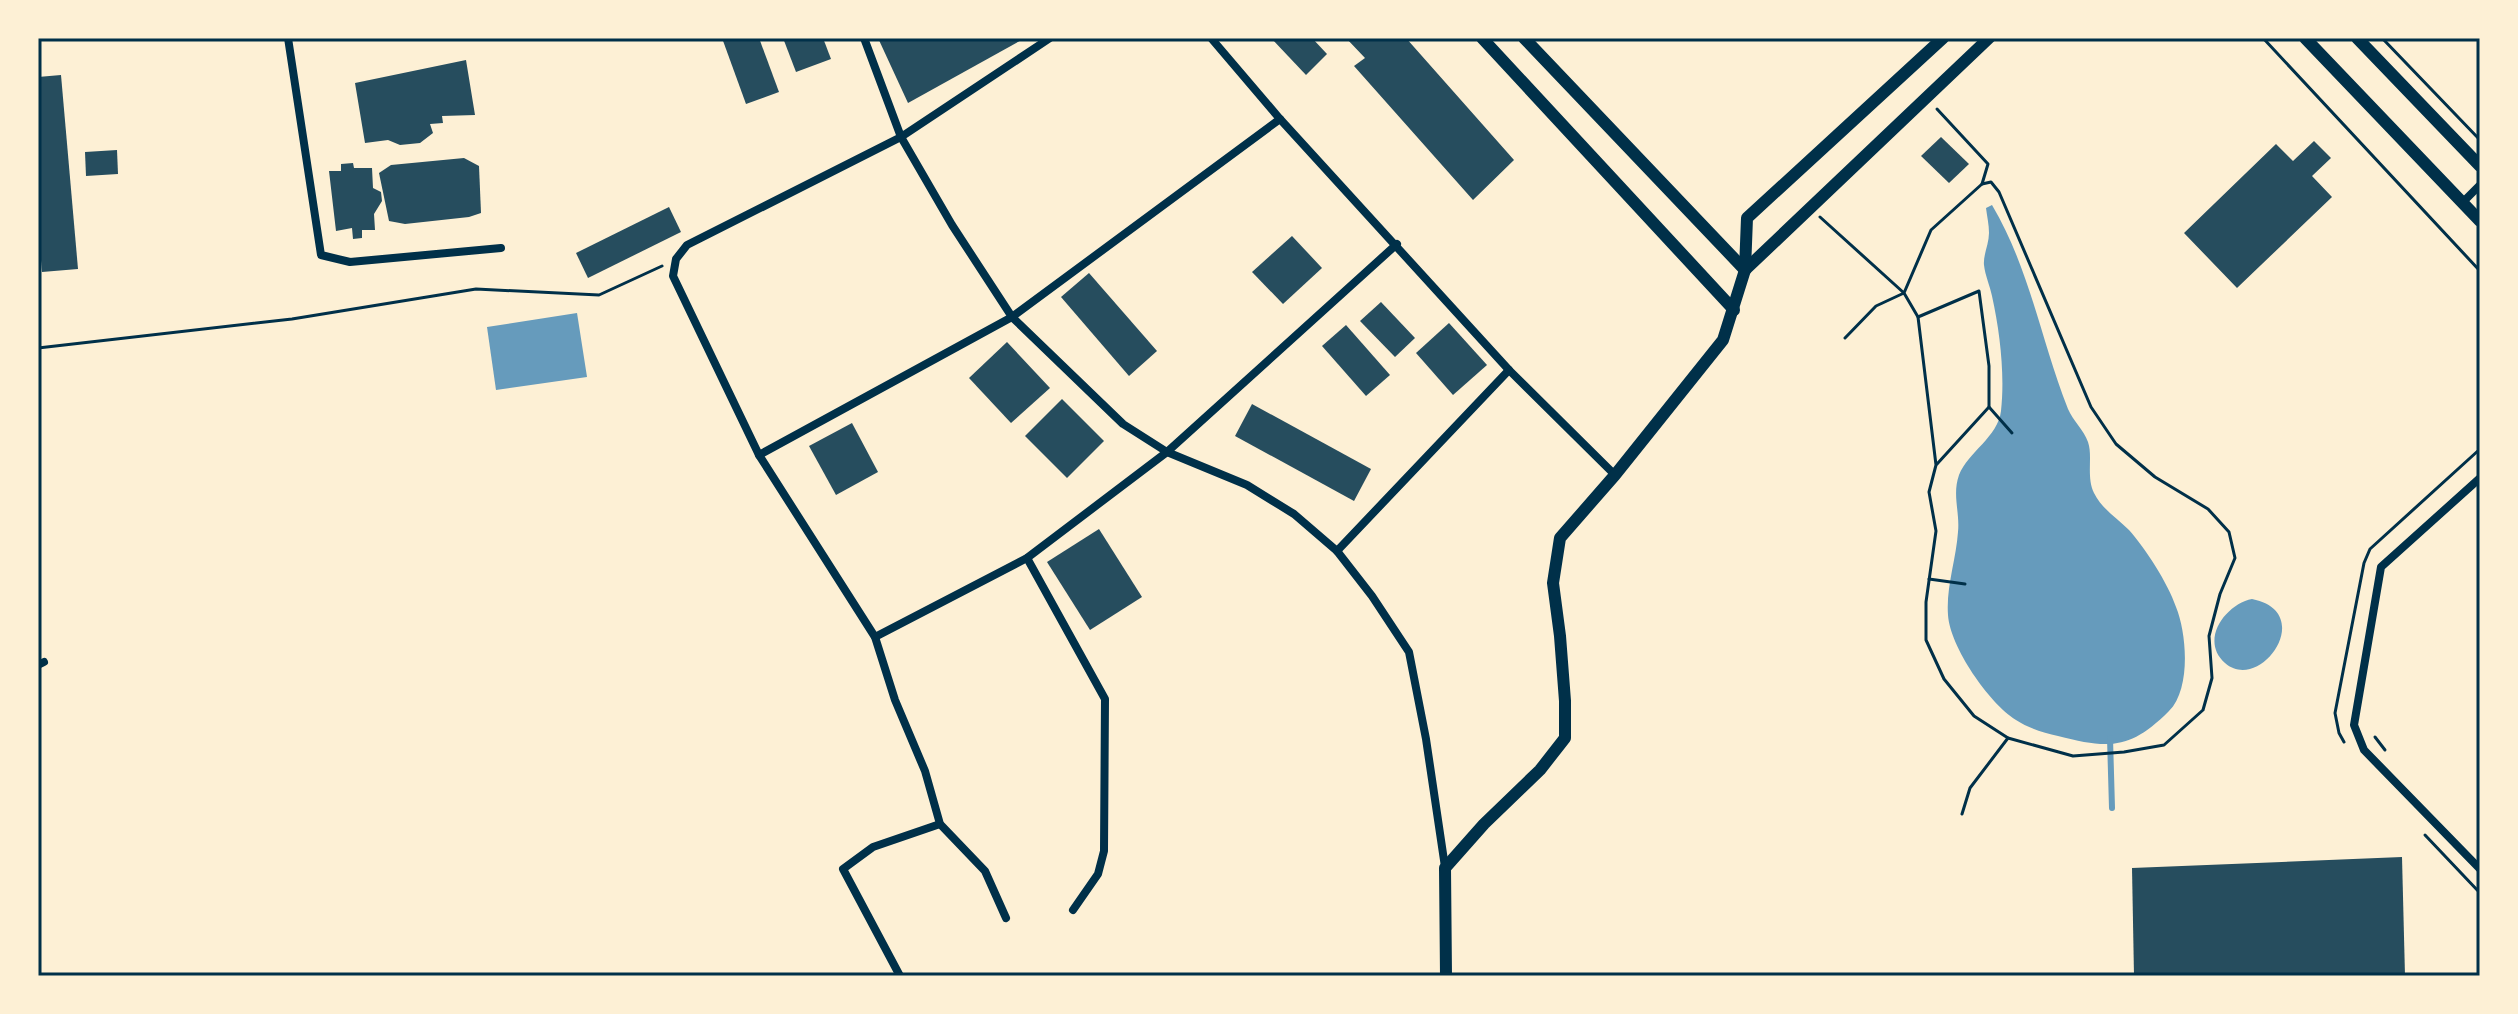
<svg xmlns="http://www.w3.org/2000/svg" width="2518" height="1014" font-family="Helvetica,sans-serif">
<rect width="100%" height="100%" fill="#fdf0d5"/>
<g fill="#669bbc">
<path d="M1992 205C2030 269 2041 341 2068 409 2073 421 2084 430 2088 442 2093 456 2086 477 2094 493 2102 509 2117 518 2129 530 2145 548 2168 583 2176 607 2187 634 2191 689 2169 711 2130 750 2109 749 2058 736 2044 733 2028 728 2016 720 1989 703 1950 647 1948 615 1946 587 1956 560 1958 532 1960 512 1952 495 1959 475 1968 452 1998 437 2001 411 2005 375 2000 332 1992 296 1990 286 1985 275 1984 265 1983 255 1989 244 1989 233 1989 225 1987 216 1986 208Z"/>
<polygon points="577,313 587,377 496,390 487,327"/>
<path d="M2252 599C2318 612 2260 694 2225 663 2199 640 2226 604 2252 599Z"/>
</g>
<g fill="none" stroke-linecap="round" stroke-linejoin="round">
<polyline stroke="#669bbc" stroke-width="6" points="2110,738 2112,808"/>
</g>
<g fill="#264d5e">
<polygon points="722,38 759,38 779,92 746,104"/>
<polygon points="783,38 823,38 831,59 796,72"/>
<polygon points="878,38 1025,38 908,103"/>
<polygon points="1271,38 1312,38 1327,54 1306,75"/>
<polygon points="1346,38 1406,38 1514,160 1473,200 1354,66 1365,58"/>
<polygon points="466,60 475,115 442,116 443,123 430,124 433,133 420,143 400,145 388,140 365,143 355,83"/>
<polygon points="61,75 78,269 42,272 38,225 38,77"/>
<polygon points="1941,137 1969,164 1949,183 1921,156"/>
<polygon points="2314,141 2331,158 2312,176 2332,197 2237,288 2184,233 2276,144 2293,161"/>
<polygon points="117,150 118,174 86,176 85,152"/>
<polygon points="464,158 479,166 481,213 469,217 405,224 389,221 379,173 391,165"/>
<polygon points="353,163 354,168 372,168 373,188 381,192 382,201 374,214 375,230 362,230 362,238 353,239 352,228 336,231 329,171 341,171 341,164"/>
<polygon points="669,207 681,232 588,278 576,253"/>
<polygon points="1292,236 1322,268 1283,304 1252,272"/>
<polygon points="1089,273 1157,351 1129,376 1061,297"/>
<polygon points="1381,302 1415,338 1395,357 1360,321"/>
<polygon points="1449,323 1487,365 1453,395 1416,353"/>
<polygon points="1346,325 1390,375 1366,396 1322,346"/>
<polygon points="1007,342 1050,388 1011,423 969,378"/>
<polygon points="1062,399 1104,441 1067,478 1025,436"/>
<polygon points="1252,404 1371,469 1354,501 1235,436"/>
<polygon points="852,423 878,472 836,495 809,446"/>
<polygon points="1099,529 1142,597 1090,630 1047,562"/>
<polygon points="2402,857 2405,976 2134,976 2132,868"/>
</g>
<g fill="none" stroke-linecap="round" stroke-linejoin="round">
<g stroke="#003049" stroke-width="3">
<polyline points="2263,38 2480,271"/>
<polyline points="2382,38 2480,140"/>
<polyline points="1937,109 1988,164 1982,184"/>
<polyline points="1820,217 1904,293 1918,317 1936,465 1929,492 1936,531 1926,602 1926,640 1944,679 1974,716 2008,738 2073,756 2124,752 2164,745 2203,710 2212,678 2209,636 2220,594 2235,558 2229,532 2208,509 2155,477 2116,444 2091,407 1999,192 1991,182 1982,184 1931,230 1904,293 1876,306 1845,338"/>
<polyline points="1918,317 1979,291 1989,366 1989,407 1937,464"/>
<polyline points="38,348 292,319 476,289 599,295 662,266"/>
<polyline points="1989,407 2012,433"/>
<polyline points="1929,579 1965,584"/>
<polyline points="2375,737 2385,750"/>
<polyline points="2344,742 2339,733 2335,713 2364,563 2370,549 2480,449"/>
<polyline points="1962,814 1970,788 2008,738"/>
<polyline points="2425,835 2480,893"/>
</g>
<g stroke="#003049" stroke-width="8">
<polyline points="288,38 321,255 350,262 501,248"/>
<polyline points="864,38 901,137 952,225 1012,317 1123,424 1167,452 1247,485 1294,514 1337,551 1372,596 1409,652 1426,739 1445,867"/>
<polyline points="1211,38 1280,119 1509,370 1615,475"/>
<polyline points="2463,202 2480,185"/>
<polyline points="759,455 1012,317 1280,119"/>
<polyline points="2480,478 2381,567 2354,725 2364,750 2480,869"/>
<polyline points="1337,551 1509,370"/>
<polyline points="1027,558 1105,699 1104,851 1098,874 1073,910"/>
<polyline points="875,637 1027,558 1167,452 1397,244"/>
<polyline points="38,665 44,662"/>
<polyline points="1006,918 985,871 940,824 925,771 895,700 875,637 759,455 673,276 676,259 687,245 901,137 1050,38"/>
<polyline points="900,976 843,869 873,847 940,824"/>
</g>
<g stroke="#003049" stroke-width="12">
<polyline points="1482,38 1734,310"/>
<polyline points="1524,38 1745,270"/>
<polyline points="2305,38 2480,221"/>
<polyline points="2357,38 2480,166"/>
<polyline points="1745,270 1989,38"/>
<polyline points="1446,976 1445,868 1484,824 1540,770 1565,738 1565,701 1560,636 1553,583 1560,538 1615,475 1723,340 1745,270 1747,218 1943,38"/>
</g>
</g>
<rect width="2518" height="1014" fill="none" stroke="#fdf0d5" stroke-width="80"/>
<rect x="40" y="40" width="2438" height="934" fill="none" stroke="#003049" stroke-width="3"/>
</svg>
